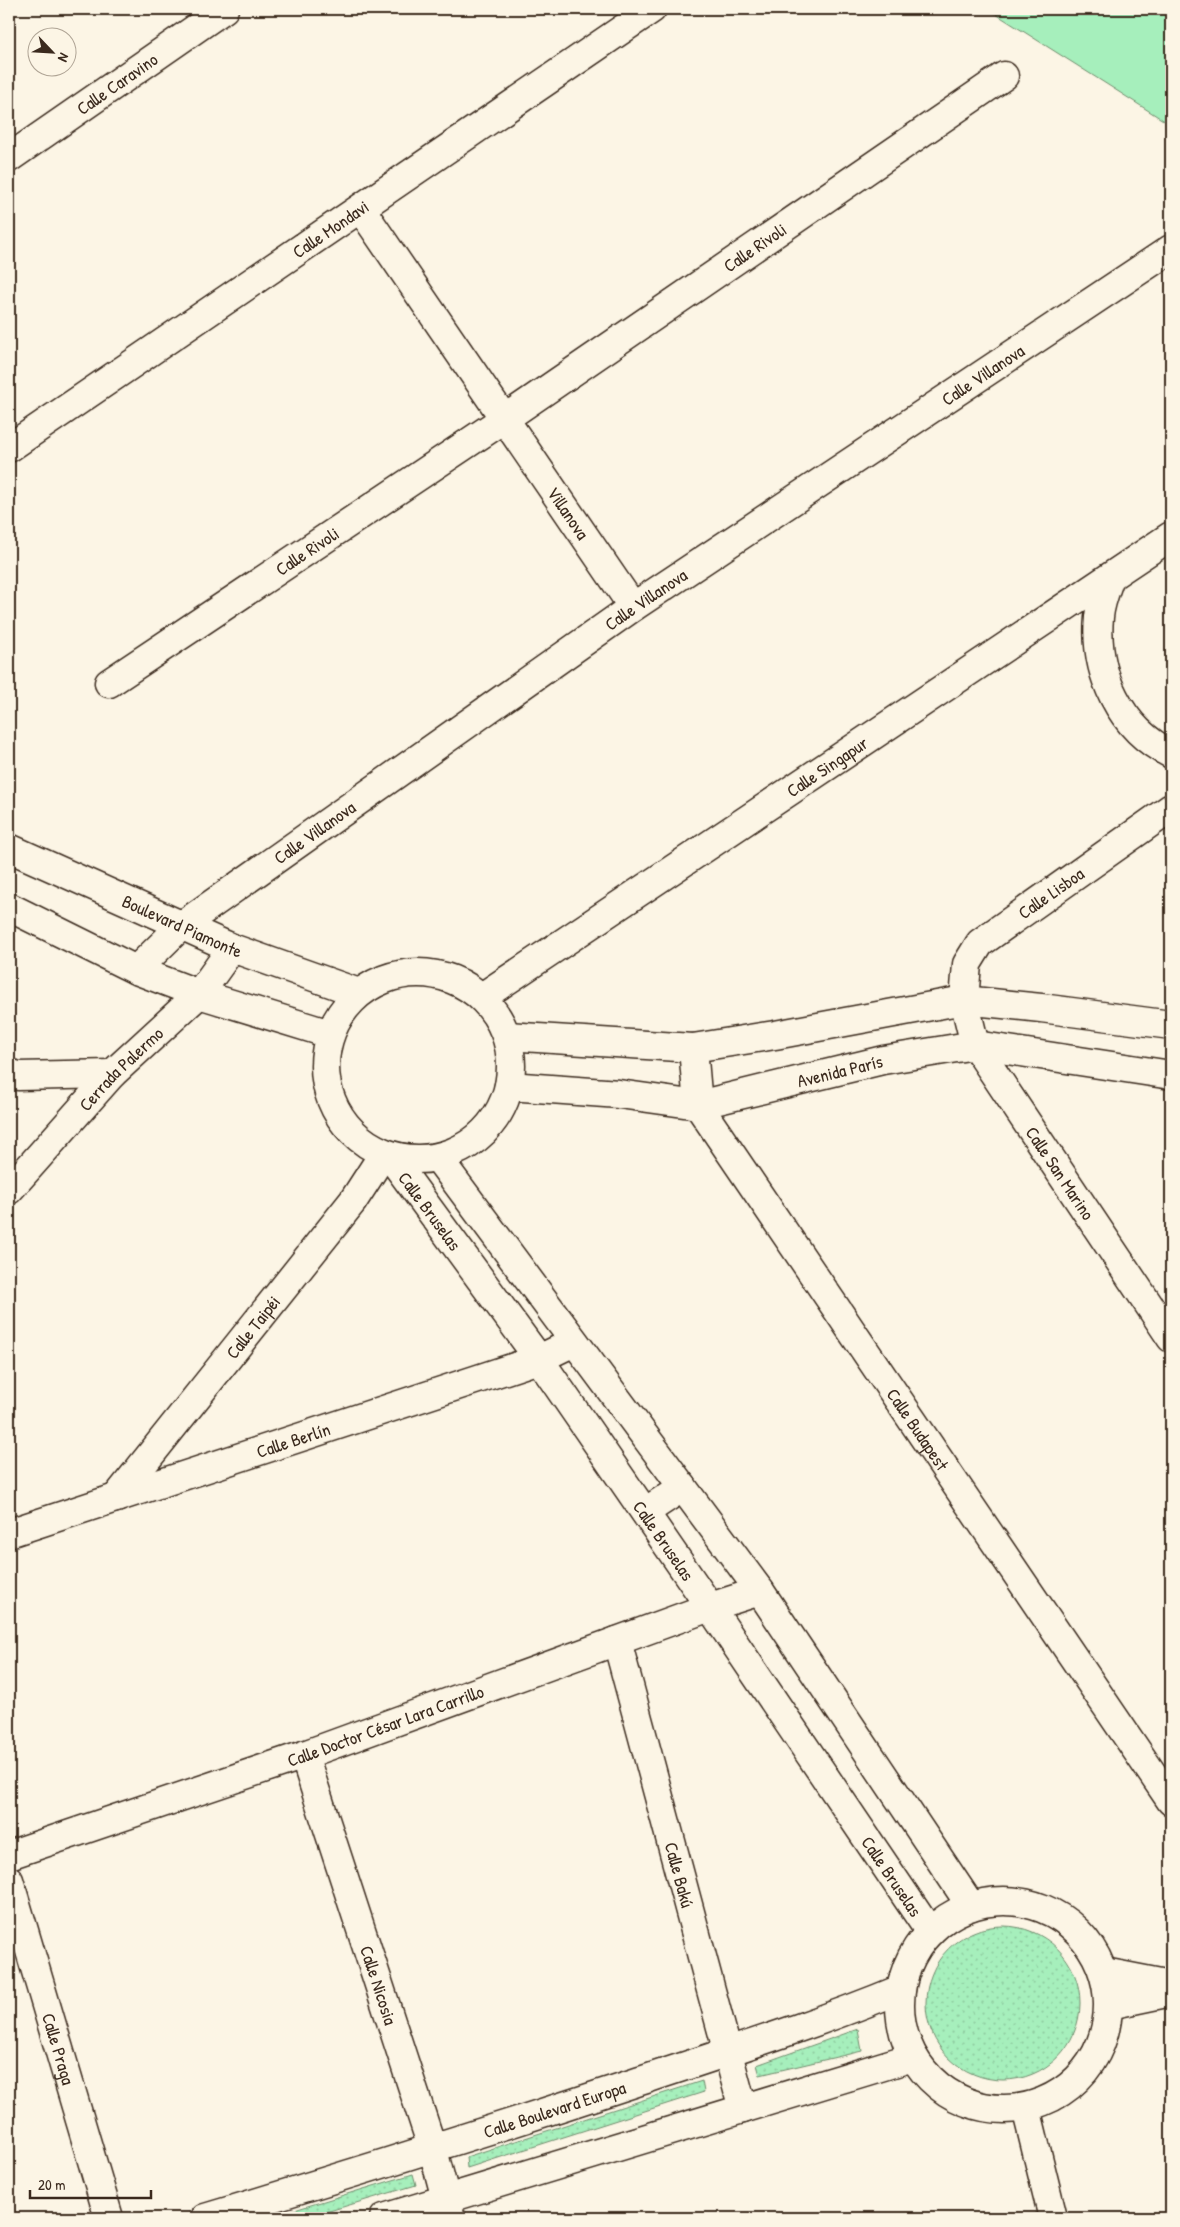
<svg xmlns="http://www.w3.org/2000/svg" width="1180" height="2227" font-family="'Patrick Hand',sans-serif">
<defs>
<pattern id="grass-dots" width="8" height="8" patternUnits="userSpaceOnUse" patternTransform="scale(1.25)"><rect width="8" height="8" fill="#a6efbc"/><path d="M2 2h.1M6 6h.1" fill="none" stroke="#90cda1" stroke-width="1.8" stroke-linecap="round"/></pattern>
</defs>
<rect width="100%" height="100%" fill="#fcf5e5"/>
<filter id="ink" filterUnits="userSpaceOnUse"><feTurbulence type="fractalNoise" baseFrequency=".02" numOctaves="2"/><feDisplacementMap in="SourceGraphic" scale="10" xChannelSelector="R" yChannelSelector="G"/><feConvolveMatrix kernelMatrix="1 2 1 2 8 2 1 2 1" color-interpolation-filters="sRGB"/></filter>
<g filter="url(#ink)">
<g fill="url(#grass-dots)" stroke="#708c6d">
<circle cx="1003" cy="2003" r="77"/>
<polygon points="858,2029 862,2051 760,2075 757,2065"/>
<polygon points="702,2081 704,2092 467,2168 466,2157"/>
<polygon points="413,2174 416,2185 306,2218 268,2218"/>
</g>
<polygon fill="#a6efbc" stroke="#708c6d" points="988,9 1171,9 1171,125"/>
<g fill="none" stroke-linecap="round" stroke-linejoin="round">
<g stroke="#3b2a1e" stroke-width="31">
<g id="minor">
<path id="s1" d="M9 158 224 9"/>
<path id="s2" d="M361 209 633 607"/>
<path id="s3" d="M9 448 652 9"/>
<path d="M1109 580C1105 591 1100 604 1099 617 1094 673 1120 729 1171 754"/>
<path id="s4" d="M109 683 504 419 1004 76"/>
<path id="s5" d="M1171 808 980 943 967 964 964 1000 975 1045 1171 1338"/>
<path id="s6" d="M9 848 232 948 359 993"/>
<polyline points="9,907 136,970 199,994 330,1034"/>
<path id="s7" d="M136 970 181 926 633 607 1171 249"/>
<circle cx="418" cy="1066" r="93"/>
<path id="s8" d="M482 997 1171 536"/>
<polyline points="507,1036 693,1048 775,1035 964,1000 1041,1008 1171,1025"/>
<path id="s9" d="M693 1048 698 1105 1171 1801"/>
<polyline points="9,1073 18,1076 112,1074"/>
<path id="s10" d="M509 1086 619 1094 698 1105 883 1060 975 1045 1171 1075"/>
<path id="s11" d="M390 1156 539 1359 710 1607 930 1932"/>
<polyline points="438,1158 760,1591 971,1906"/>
<path id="s12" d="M9 1190 112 1074 199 994 232 948"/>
<path id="s13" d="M116 1498 353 1201 384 1153"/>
<polyline points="645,1512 683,1487"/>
<path id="s14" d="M9 1533 539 1359 574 1342"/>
<path id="s15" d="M617 1641 743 2109"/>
<path id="s16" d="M304 1755 433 2150 451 2218"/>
<path id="s17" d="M9 1855 304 1755 710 1607 760 1591"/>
<path id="s18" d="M9 1880 109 2218"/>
<polyline points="1026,2108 1053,2218"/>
</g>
</g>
<g stroke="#3b2a1e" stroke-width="31">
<g id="secondary">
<circle cx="1004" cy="2005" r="104"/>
<polyline points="1104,1972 1171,1985"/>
<polyline points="1109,2005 1171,1992"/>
<path id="s19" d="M205 2218C349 2175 492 2130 634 2083 724 2053 814 2025 901 1989"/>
<polyline points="384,2218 913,2057"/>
</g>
</g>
<use href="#minor" stroke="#fcf5e5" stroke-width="28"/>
<use href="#secondary" stroke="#fcf5e5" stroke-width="28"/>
</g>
</g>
<g text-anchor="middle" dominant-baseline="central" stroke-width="4.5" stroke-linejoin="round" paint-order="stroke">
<g font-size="18" fill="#3b2a1e" stroke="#fcf5e5">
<text stroke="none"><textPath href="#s1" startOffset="131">Calle Caravino</textPath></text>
<text stroke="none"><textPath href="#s3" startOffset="389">Calle Mondavi</textPath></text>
<text stroke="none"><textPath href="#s4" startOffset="779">Calle Rivoli</textPath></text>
<text stroke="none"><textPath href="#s7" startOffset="1036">Calle Villanova</textPath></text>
<text stroke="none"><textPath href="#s2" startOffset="368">Villanova</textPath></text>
<text stroke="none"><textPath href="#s4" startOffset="238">Calle Rivoli</textPath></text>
<text stroke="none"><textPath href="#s7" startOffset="631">Calle Villanova</textPath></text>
<text stroke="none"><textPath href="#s8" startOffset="415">Calle Singapur</textPath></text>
<text stroke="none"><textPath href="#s7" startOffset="226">Calle Villanova</textPath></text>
<text transform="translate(1051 893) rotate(-35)">Calle Lisboa</text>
<text stroke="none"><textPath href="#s6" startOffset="190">Boulevard Piamonte</textPath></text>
<text stroke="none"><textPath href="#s12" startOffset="165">Cerrada Palermo</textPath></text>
<text stroke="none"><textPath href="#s10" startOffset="336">Avenida París</textPath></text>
<text stroke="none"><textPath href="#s5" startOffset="495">Calle San Marino</textPath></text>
<text stroke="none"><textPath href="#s11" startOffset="68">Calle Bruselas</textPath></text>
<text stroke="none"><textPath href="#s13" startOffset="219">Calle Taipéi</textPath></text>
<text stroke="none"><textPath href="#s9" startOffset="449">Calle Budapest</textPath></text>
<text stroke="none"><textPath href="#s14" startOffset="299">Calle Berlín</textPath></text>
<text stroke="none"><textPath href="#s11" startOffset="472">Calle Bruselas</textPath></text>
<text stroke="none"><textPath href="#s17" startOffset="398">Calle Doctor César Lara Carrillo</textPath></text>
<text stroke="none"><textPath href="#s15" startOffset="242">Calle Bakú</textPath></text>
<text stroke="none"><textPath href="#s11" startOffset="878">Calle Bruselas</textPath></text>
<text stroke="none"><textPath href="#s16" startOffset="242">Calle Nicosia</textPath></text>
<text stroke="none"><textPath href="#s18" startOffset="176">Calle Praga</textPath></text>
<text stroke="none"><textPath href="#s19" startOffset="366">Calle Boulevard Europa</textPath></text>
</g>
</g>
<rect width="1180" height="2227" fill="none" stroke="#fcf5e5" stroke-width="30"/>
<rect x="15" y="15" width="1150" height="2197" fill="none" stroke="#3b2a1e" stroke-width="2" filter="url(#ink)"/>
<g transform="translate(52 52) rotate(115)"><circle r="24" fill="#fcf5e5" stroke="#afa495"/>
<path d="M0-4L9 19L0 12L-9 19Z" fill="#3b2a1e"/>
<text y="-8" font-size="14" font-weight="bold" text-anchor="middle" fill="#3b2a1e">N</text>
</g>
<path d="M30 2190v8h121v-8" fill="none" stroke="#3b2a1e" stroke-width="2.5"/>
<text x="38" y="2190" font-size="15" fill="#3b2a1e" stroke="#fcf5e5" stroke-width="4" paint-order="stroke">20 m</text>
</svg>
